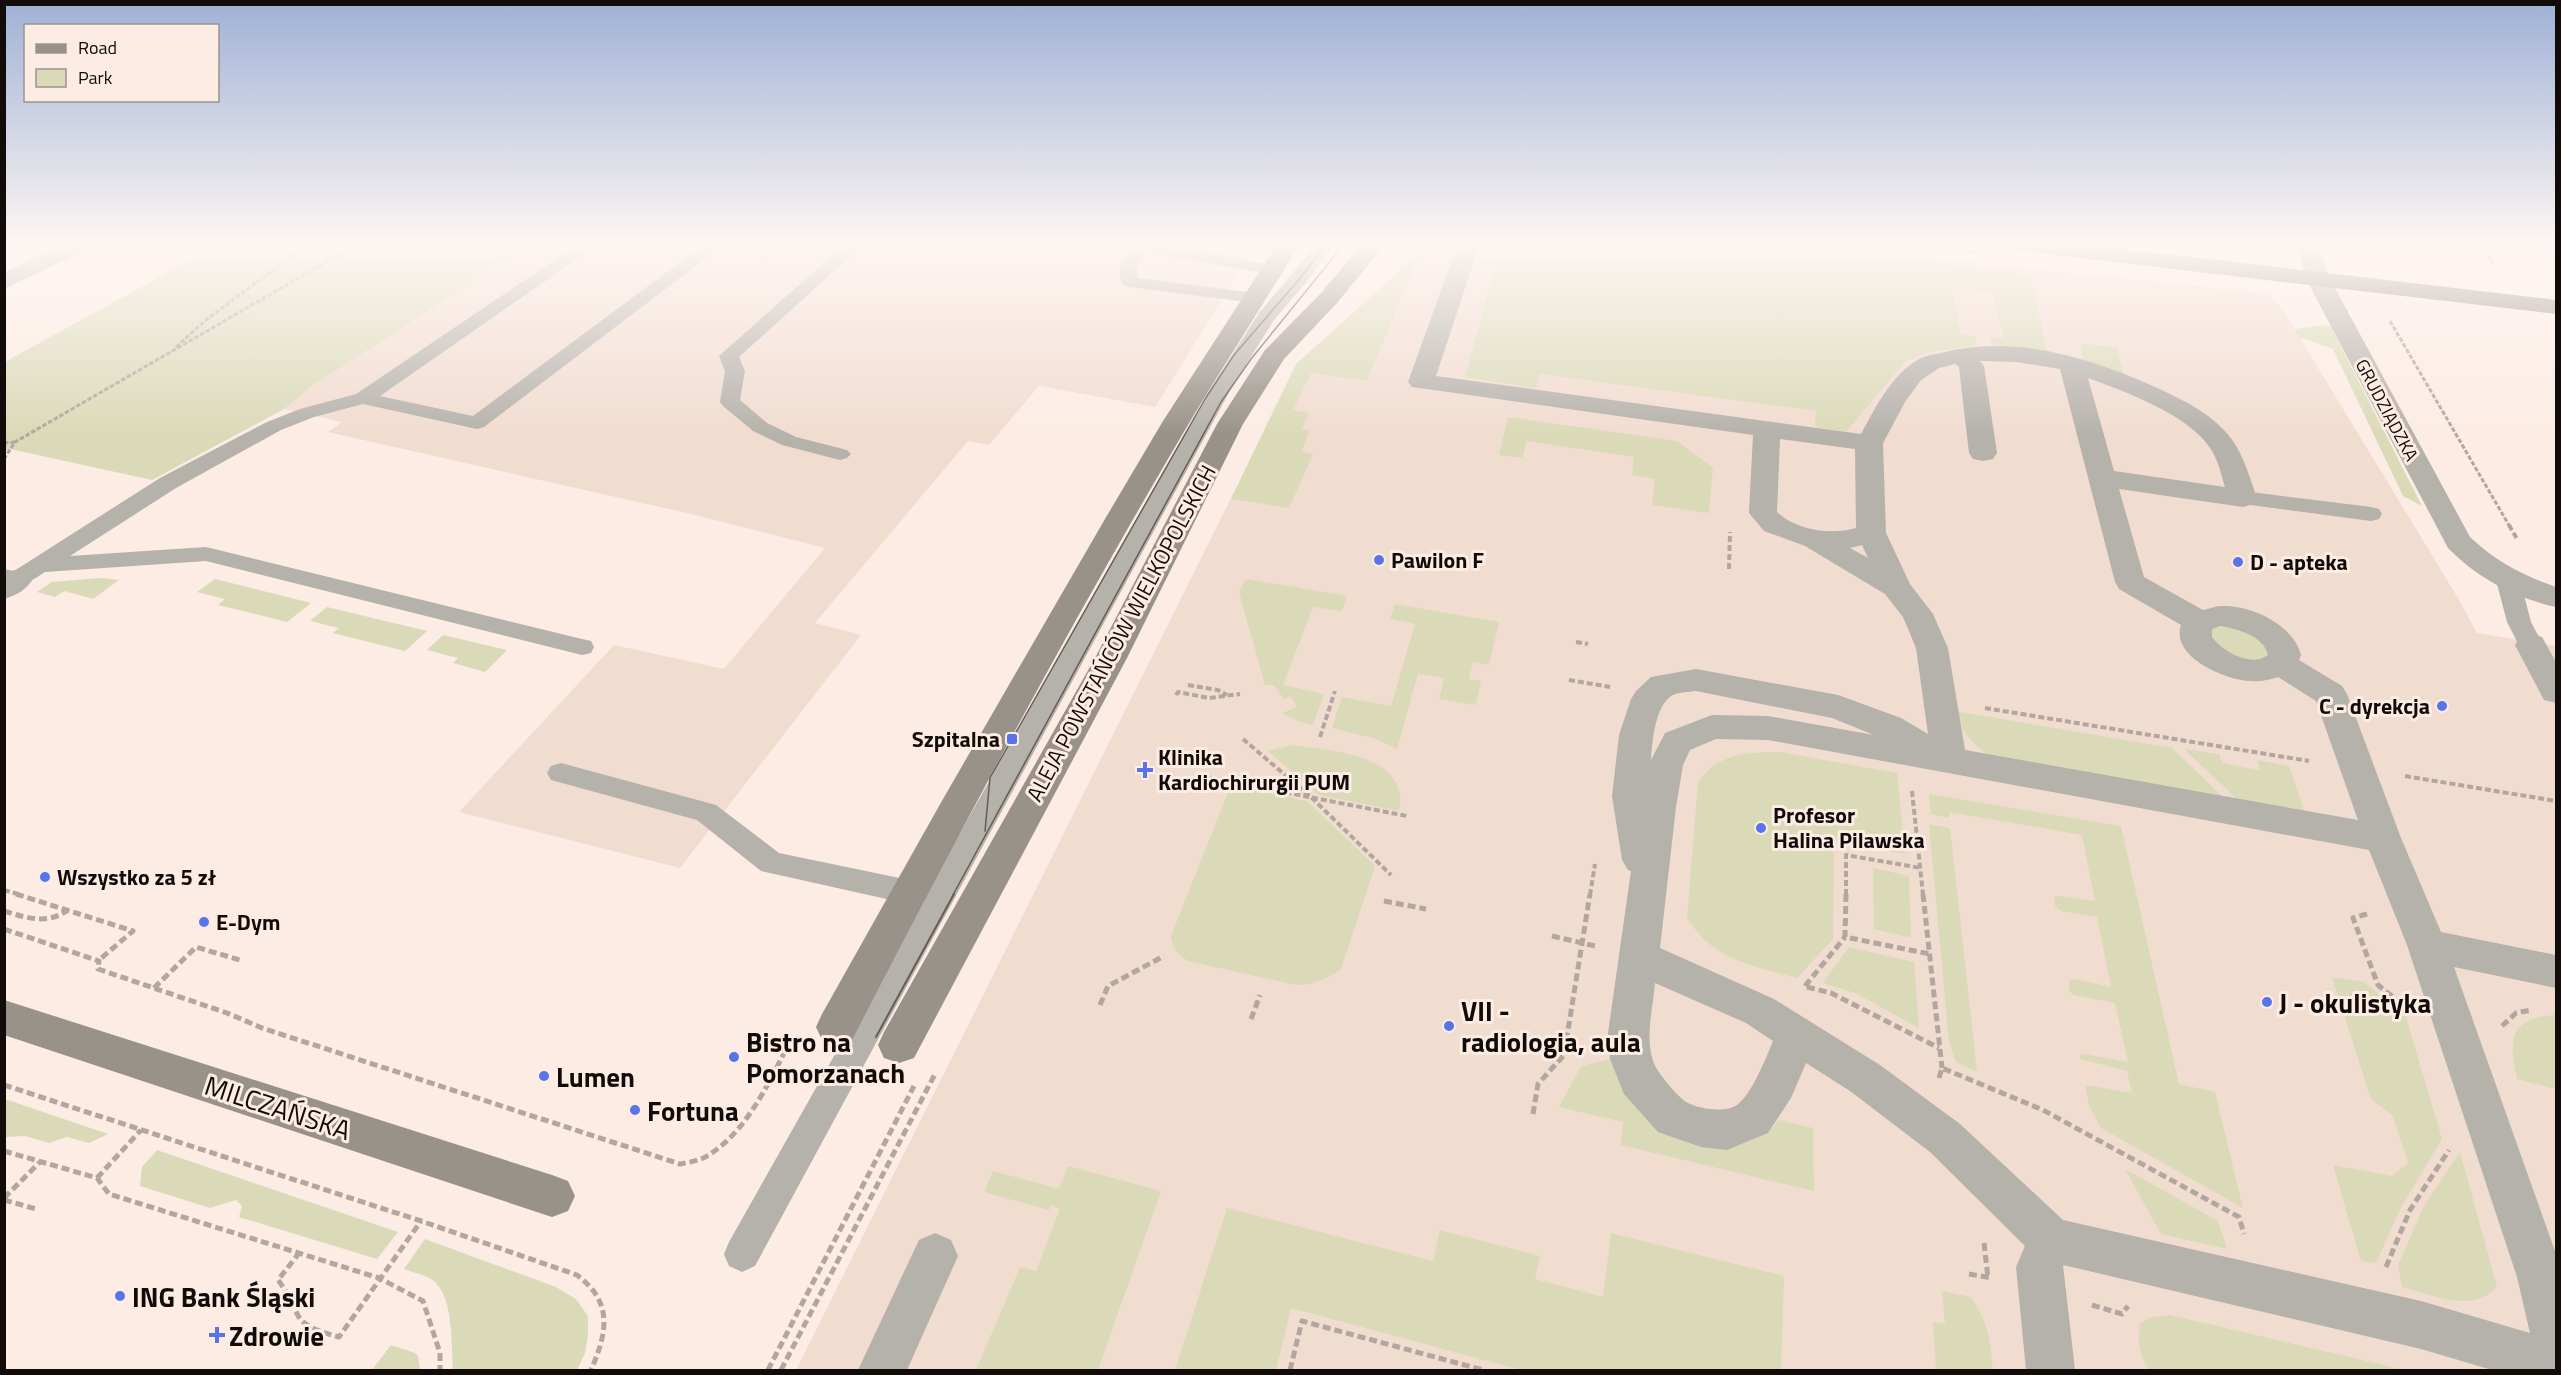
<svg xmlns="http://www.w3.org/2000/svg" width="2561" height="1375" font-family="'Titillium Web',sans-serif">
<rect width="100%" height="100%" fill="#fcece4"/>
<g fill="#f1dcd0">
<polygon points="533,243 1194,243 1252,252 1155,407 1039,386 989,445 968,441 815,623 861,635 680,868 459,812 614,645 724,669 825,548 691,514 328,432 342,422 284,409 312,386"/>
<polygon points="1423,243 1804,243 2269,294 2283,310 2458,598 2477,633 2556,646 2556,1370 796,1370 1295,370 1367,381"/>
</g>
<g fill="#dadab8">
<polygon points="221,243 533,243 312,386 284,409 152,480 10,449 5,452 5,362"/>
<polygon points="1482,243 1767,243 2030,274 2047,353 1992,344 1990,337 2004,338 1992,292 1951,287 1961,334 1975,336 1978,345 1930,352 1906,361 1846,432 1815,427 1816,411 1540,374 1536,388 1465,377 1495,268 1476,266"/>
<polygon points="1419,246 1423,246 1367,381 1311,373 1293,410 1309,413 1302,429 1309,431 1302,452 1313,454 1289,508 1231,499 1296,364 1394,276"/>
<polygon points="2325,325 2331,327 2422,506 2403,496 2333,349 2299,337 2295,333 2296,329"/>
<polygon points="2080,343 2117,348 2124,376 2083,362"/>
<polygon points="1508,417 1677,441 1713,468 1709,513 1652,505 1655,479 1632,475 1634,457 1527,441 1522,458 1499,455"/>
<polygon points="100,578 119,580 93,599 64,591 55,597 37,592 52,582"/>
<polygon points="215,579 311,603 287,622 218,605 225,599 197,592"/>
<polygon points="1246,579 1347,596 1342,611 1313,607 1283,685 1324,694 1313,725 1295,720 1282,713 1297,707 1291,697 1284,699 1274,685 1265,685 1239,592"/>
<polygon points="1395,604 1499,622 1489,665 1473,662 1469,679 1481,681 1476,705 1439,699 1444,678 1418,674 1397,749 1376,739 1332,728 1342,697 1391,706 1415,624 1390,619"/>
<polygon points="327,607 427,631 405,651 333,633 339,628 310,621"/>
<path d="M2216 623 2245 628 2273 652C2259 663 2233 663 2219 651 2214 646 2210 637 2206 631Z"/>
<polygon points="443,635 507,650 485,672 453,663 458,658 427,650"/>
<path d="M1955 711 2172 748 2227 801 1992 757C1973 746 1962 732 1955 711Z"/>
<path d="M1293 745C1331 751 1411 754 1399 811L1319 795 1268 751Z"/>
<polygon points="2184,749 2219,754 2222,763 2260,770 2257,760 2289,766 2304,810 2240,802"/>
<path d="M1780 752 1897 773 1905 854 1834 841 1833 939 1797 978C1753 966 1711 960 1687 917L1698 783C1716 753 1749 752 1780 752Z"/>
<path d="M1231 785 1307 801 1375 866 1341 969C1326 980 1314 984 1296 985L1188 961C1178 954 1172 948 1171 936Z"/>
<polygon points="1929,794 2121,826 2179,1084 2215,1092 2243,1208 2101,1128 2089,1106 2085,1085 2132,1093 2127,1071 2080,1059 2080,1055 2085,1054 2128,1062 2115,1003 2074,995 2069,991 2069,980 2075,979 2111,987 2097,917 2061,911 2055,906 2054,897 2058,896 2095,901 2082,835 1949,812 1949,818 1931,814"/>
<polygon points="1929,824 1950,828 1977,1072 1956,1062 1949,1042"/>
<polygon points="1873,868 1909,876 1911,938 1874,929"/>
<polygon points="1849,947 1914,962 1919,1028 1855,993 1823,983"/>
<polygon points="2332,977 2364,982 2406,1017 2442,1139 2400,1209 2376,1263 2361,1261 2333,1165 2392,1176 2408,1163 2393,1116 2371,1099"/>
<path d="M2556 1015V1089L2517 1079C2508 1039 2510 1017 2556 1015Z"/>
<path d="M1616 1058 1733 1145C1750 1141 1769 1137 1778 1120L1813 1128 1814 1191 1621 1145 1623 1122 1559 1107 1581 1066Z"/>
<polygon points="5,1099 108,1134 89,1143 67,1137 49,1143 25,1136 5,1137"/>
<polygon points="157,1150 398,1232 377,1259 239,1217 242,1206 236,1200 210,1208 140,1186 142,1167"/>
<path d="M2460 1152 2497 1287C2473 1314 2432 1295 2402 1287L2398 1265 2424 1206Z"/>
<polygon points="1068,1166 1161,1191 1098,1370 976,1370 1019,1270 1020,1267 1036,1271 1060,1209 1051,1205 1049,1210 984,1192 993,1171 1059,1189"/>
<polygon points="2125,1169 2218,1221 2227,1249 2161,1234"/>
<polygon points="1227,1208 1433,1261 1440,1230 1540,1256 1535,1279 1603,1297 1611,1233 1784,1276 1781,1370 1521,1370 1291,1308 1276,1370 1175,1370"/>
<path d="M425 1239 556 1287 576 1299 588 1316V1336L585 1353 577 1370H453C451 1346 454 1300 435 1282 427 1275 414 1273 404 1269Z"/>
<path d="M1942 1291 1971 1297C1989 1325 1990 1338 1993 1370H1936L1933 1322 1945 1324Z"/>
<path d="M2170 1315 2405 1370H2149C2140 1355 2137 1342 2140 1324L2151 1317Z"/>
<polygon points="391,1345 415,1353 418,1356 420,1370 372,1370"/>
</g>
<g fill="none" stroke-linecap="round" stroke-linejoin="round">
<g stroke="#b2a69f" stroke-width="3" stroke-dasharray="4.5 2" stroke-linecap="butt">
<polyline points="1897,243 1980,253"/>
<polyline points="2352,243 2356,251"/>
<polyline points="2484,243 2494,267"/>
<polyline points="2390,321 2510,527"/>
<polyline points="176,347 207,319 310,243"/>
<polyline points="4,443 15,442"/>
<polyline points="4,459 15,442 359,243"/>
</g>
<g stroke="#b2a69f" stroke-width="4" stroke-dasharray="6 3" stroke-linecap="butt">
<polyline points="2509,525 2517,539"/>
<polyline points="1729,569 1730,532"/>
<polyline points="1576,642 1588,644"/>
<polyline points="1569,680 1610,687"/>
<polyline points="1188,685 1218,690 1227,695"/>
<polyline points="1176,695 1178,692 1209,698 1240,694"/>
<polyline points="1985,708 2309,761"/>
<polyline points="1320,737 1335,691"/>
<polyline points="1243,739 1312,798 1391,875"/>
<polyline points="2405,776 2556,801"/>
<polyline points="1206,777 1407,816"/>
<polyline points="1912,791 1923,895"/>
<polyline points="4,890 21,895"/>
<polyline points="1590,895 1595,864"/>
<polyline points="1846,895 1846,855 1921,868"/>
</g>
<g stroke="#b2a69f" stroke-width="5" stroke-dasharray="8 4" stroke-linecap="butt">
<polyline points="16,894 133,931 99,960"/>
<polyline points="1846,894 1845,937 1930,954"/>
<polyline points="1923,894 1942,1068"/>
<polyline points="1384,901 1426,909"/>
<path d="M4 911C27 918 47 925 68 910"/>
<polyline points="2367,914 2353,918 2378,985 2397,1000"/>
<path d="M4 929 99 961 98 969 227 1013 262 1028 680 1164C689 1162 699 1161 707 1156 749 1131 771 1077 793 1036"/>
<polyline points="1552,936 1595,946"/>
<polyline points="1805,986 1845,937"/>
<polyline points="1807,987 1831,993 1939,1048"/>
<polyline points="154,988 196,947 243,961"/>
<polyline points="1100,1005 1108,986 1164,956"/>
<polyline points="1251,1019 1260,995"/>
<polyline points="2502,1026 2516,1013 2531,1010"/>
<polyline points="1939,1078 1942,1068 2043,1110 2239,1217 2244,1234"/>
<path d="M4 1085 421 1221 577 1275C614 1303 607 1333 591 1370"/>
<polyline points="1533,1114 1538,1084 1564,1055 1590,894"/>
<polyline points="4,1151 97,1178 109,1194 379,1278 423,1301 440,1353 440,1370"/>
<polyline points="97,1178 141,1130"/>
<polyline points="4,1198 40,1162"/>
<polyline points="4,1200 36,1209"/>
<polyline points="1984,1243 1988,1278"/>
<path d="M300 1252 278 1280C306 1317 285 1322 339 1337L421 1221"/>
<polyline points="2386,1267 2410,1210 2449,1150"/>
<polyline points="1969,1274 1992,1278"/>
<polyline points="2092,1305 2122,1314 2128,1306"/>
<polyline points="768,1370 914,1086"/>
<polyline points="781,1370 935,1074"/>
<polyline points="1290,1370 1302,1321 1483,1370"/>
</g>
<g fill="#b5b1ab" fill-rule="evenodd">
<path d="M580 243H600L380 396 473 416 706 243H726L484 427 477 429 363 404 314 417 281 430 176 488 70 556 206 547 582 639 591 641 594 647 591 653 582 655 206 561 45 572C30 582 22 587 4 584V569L14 571 160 478 219 447 267 422 300 409 356 394Z"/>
<polygon points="846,243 865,243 739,357 745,371 740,400 767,423 796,437 847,450 851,454 847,458 840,460 782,445 753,431 723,406 720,402 725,371 719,356"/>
<path d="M1133 243H1155L1274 265 1280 266 1283 270 1280 274 1274 275 1145 252 1137 266 1138 278 1255 293 1261 294 1264 298 1261 302 1255 303 1130 287 1124 286C1114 270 1125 257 1133 243Z"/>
<polygon points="1318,243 1335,243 1308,280 1274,320 1233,385 755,1266 742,1272 729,1266 724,1254 729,1242 1213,385 1259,313"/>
<polygon points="2243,491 2371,507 2379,509 2382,514 2379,519 2371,521 2235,503 2232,498 2235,493"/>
<polygon points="2508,572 2516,575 2520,580 2531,622 2543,645 2540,651 2531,653 2522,651 2507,622 2496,580 2500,575"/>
<polygon points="561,763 716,805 779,853 909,880 919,884 924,892 919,900 909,904 761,871 697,820 551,780 547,773 551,766"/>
</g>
<g fill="#b5b1ab" fill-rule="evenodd">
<polygon points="64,243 93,243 90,248 4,289 4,273"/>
<path d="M1458 243H1480L1436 376 1861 434C1876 407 1891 375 1919 359 1925 356 1934 354 1941 353 2013 334 2087 357 2153 386 2177 397 2205 410 2223 429 2242 448 2248 473 2257 498L2253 504 2243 507 2119 489 2144 577 2203 610C2209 609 2215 606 2221 606 2251 605 2293 624 2301 655L2299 660 2342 686 2347 694 2401 838 2441 932 2556 955V988L2454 967 2556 1254V1370H2492L2421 1349 2063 1265 2075 1370H2026L2016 1267 2025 1246 1930 1152 1850 1091 1806 1063 1791 1098 1768 1133 1727 1150 1701 1147 1658 1132 1624 1094 1610 1059 1608 1033 1631 871 1628 870 1622 860 1612 796 1619 735 1631 699 1636 691 1651 677 1696 669 1838 695 1901 718 1928 734 1916 648 1903 617 1885 594 1805 546 1764 531 1749 513 1753 435 1412 387 1408 382ZM1980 361 2016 362 2060 369 2115 582 2119 589 2181 625C2170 657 2226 680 2250 681 2260 682 2269 680 2278 677L2316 701 2358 820 1965 750 1948 648 1933 614 1910 584 1886 533 1883 443 1905 402 1921 380 1939 368 1955 364 1959 367 1969 453 1973 459 1983 461 1993 459 1997 453 1984 366ZM2088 378C2124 391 2189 415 2210 448 2218 459 2221 474 2225 487L2114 471ZM1780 439 1855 449 1856 528C1831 535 1798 531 1777 512ZM1862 545 1868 558 1850 548ZM2220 626C2238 629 2264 636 2268 655 2251 668 2222 651 2212 637V629ZM1696 691 1832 718 1874 735 1768 716 1712 715 1665 733 1651 760C1652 743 1655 704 1673 695 1679 692 1689 692 1696 691ZM1716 739 1768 740 2369 850 2407 945 2517 1277 2530 1333 2421 1301 2063 1220 1960 1124 1880 1065 1774 999 1660 948 1676 807 1683 765 1690 750ZM1655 983 1746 1023 1773 1041C1766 1058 1752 1094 1737 1105 1726 1113 1699 1109 1688 1103 1678 1098 1656 1071 1653 1061 1645 1036 1653 1008 1655 983Z"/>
<path d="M2296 243H2318L2330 279 2470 537C2495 561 2524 576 2556 587V607C2515 598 2477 578 2448 548L2306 279Z"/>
<path d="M18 569 29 572 33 579C26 590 17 595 4 599V574Z"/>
<polygon points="2531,634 2542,637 2556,662 2556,703 2544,700 2515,645 2520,637"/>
<polygon points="935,1233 951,1240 958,1256 907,1370 858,1370 919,1240"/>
</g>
<g fill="#98928a" fill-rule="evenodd">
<path d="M1278 243H1300C1259 312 1215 378 1175 447 1061 641 955 840 852 1040L837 1045 822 1040 816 1027 822 1014 943 799 1105 519 1163 421Z"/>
<polygon points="1363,243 1386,243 1337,303 1284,359 1243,424 1127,658 914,1058 899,1063 884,1058 878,1045 884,1032 1095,658 1217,424 1265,350 1321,293"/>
<polygon points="2002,243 2073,243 2556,300 2556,314 2013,250 2005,248"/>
<polygon points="4,1000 552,1175 568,1181 575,1196 568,1211 552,1217 4,1035"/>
</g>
<g stroke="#655c58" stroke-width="1.5">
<polyline points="985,831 990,778 1205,399 1234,355 1302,276 1327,243"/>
<polyline points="953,895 1221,402 1251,359 1345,243"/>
</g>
<polyline stroke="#655c58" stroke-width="2" points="876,1037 954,894"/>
</g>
<linearGradient id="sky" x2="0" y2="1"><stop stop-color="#9fb1d6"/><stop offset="0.56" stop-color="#fef6f3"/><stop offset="1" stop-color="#fef6f3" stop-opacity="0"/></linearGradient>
<rect width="2561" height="436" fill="url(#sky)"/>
<g fill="#5774e9" stroke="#fcece4" stroke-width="2">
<circle cx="1379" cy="560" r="6"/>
<circle cx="2238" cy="562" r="6"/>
<circle cx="2442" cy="706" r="6"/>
<rect x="1006" y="733" width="12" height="12" rx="3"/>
<path d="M1142 761h6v6h6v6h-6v6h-6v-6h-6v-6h6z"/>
<circle cx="1761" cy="828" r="6"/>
<circle cx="45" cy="877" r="6"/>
<circle cx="204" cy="922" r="6"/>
<circle cx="2267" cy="1002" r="6"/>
<circle cx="1449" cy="1026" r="6"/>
<circle cx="734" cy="1057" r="6"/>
<circle cx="544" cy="1076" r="6"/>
<circle cx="635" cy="1110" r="6"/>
<circle cx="120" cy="1296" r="6"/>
<path d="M214 1326h6v6h6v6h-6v6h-6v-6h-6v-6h6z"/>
</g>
<g text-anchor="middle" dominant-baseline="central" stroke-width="6" stroke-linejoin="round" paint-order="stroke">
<g font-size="18" fill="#110c0a" stroke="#fcece4">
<text transform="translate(2387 410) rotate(62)">GRUDZIĄDZKA</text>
</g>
<g font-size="22" font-weight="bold" fill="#110c0a" stroke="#fcece4" text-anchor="start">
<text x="1391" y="560">Pawilon F</text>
<text x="2250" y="562">D - apteka</text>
<text x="2430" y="706" text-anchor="end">C - dyrekcja</text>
<text x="1000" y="739" text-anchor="end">Szpitalna</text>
<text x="1158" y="757">Klinika<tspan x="1158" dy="25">Kardiochirurgii PUM</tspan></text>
<text x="1773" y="815">Profesor<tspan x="1773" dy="25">Halina Pilawska</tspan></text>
<text x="57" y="877">Wszystko za 5 zł</text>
<text x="216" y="922">E-Dym</text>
</g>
<g font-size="22" fill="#110c0a" stroke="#fcece4">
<text transform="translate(1121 633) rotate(-62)">ALEJA POWSTAŃCÓW WIELKOPOLSKICH</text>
</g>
<g font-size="27" font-weight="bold" fill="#110c0a" stroke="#fcece4" text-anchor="start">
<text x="2279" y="1002">J - okulistyka</text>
<text x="1461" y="1010">VII -<tspan x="1461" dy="31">radiologia, aula</tspan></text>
<text x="746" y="1041">Bistro na<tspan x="746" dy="31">Pomorzanach</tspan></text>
<text x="556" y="1076">Lumen</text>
<text x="647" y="1110">Fortuna</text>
<text x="132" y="1296">ING Bank Śląski</text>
<text x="229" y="1335">Zdrowie</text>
</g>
<g font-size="27" fill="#110c0a" stroke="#fcece4">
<text transform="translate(278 1107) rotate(18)">MILCZAŃSKA</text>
</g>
</g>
<rect width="2561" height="1375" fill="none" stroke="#110c0a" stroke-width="12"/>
<rect x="24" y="24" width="195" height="78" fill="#fcece4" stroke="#9e928d" stroke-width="1.5"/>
<rect x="36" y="44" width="30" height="9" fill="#98928a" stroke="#9e928d" stroke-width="1.5"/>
<text x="78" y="54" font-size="18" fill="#110c0a">Road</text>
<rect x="36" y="69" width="30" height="18" fill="#dadab8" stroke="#9e928d" stroke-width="1.5"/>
<text x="78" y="84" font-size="18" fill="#110c0a">Park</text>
</svg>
